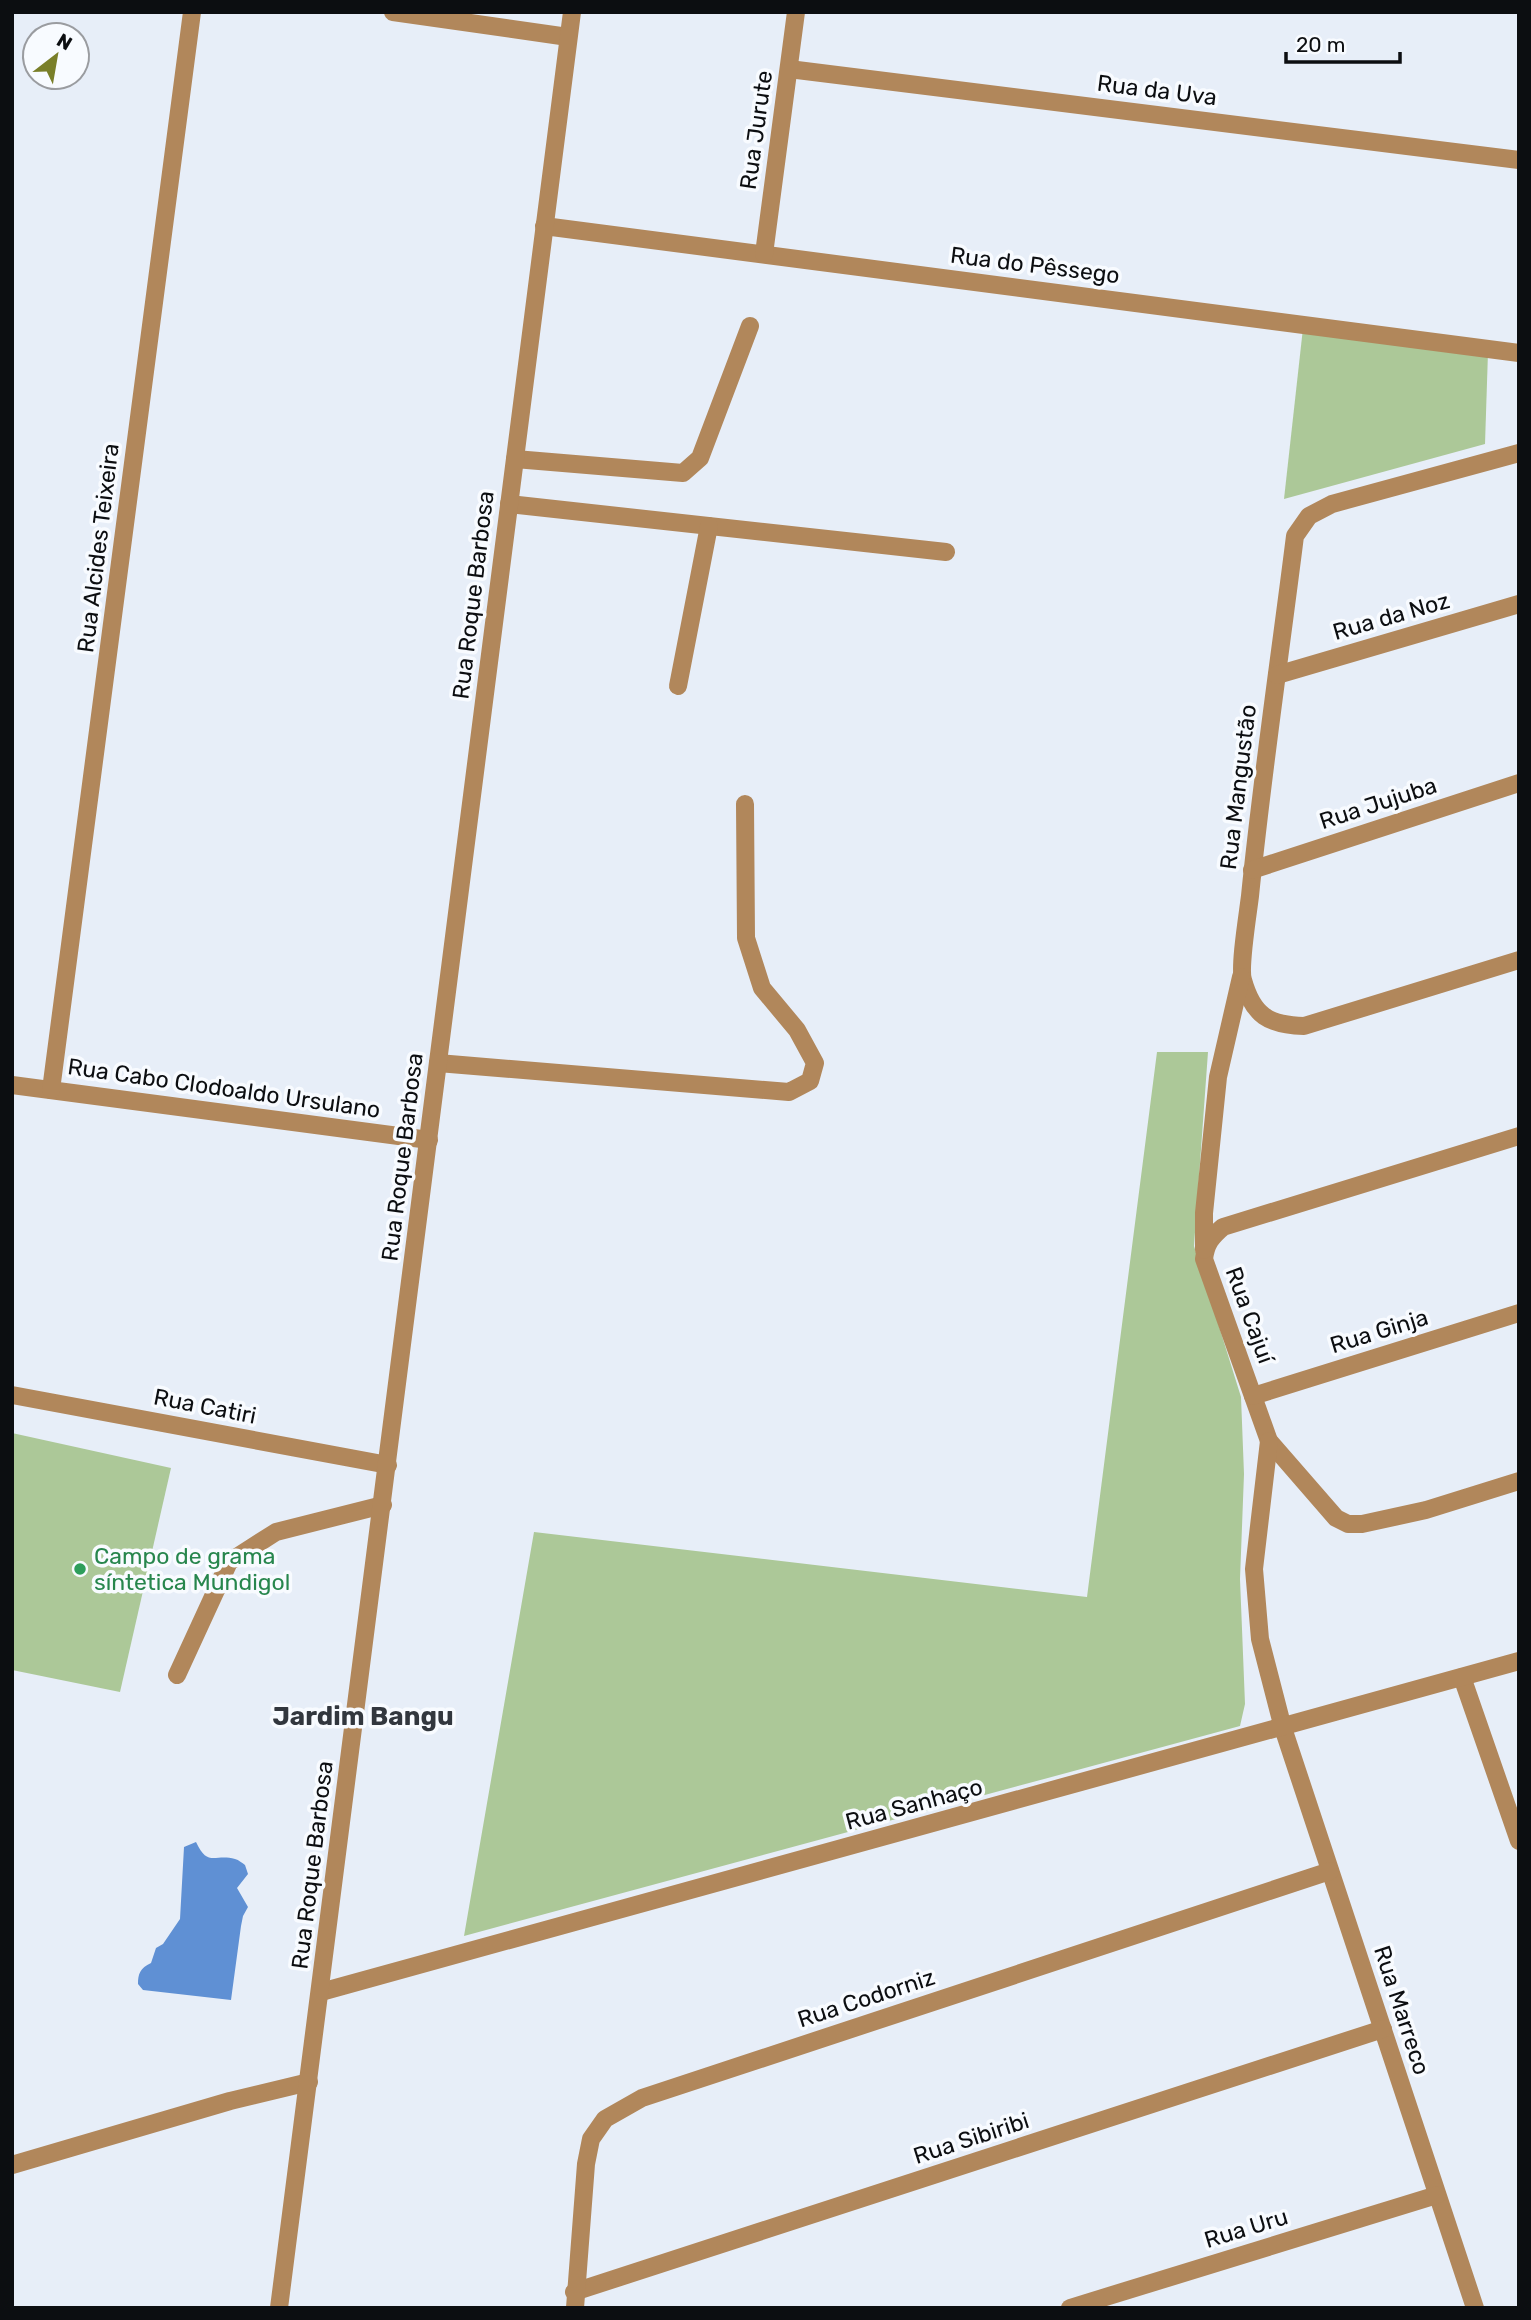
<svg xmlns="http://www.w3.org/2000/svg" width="1531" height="2320" font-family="Rubik,sans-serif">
<rect width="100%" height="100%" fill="#e7eef8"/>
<g fill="#acc898">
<polygon points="1303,328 1488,352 1485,444 1284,499"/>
<polygon points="1157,1052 1208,1052 1194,1246 1241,1397 1244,1474 1240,1579 1245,1704 1240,1726 464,1936 534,1532 1087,1597"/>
<polygon points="12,1433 171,1468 120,1692 12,1670"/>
</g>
<path fill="#5f90d4" d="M196 1842C208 1868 215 1853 235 1859 239 1860 242 1863 245 1865L248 1874 237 1888 248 1907 243 1916 241 1926 231 2000 143 1990 138 1984C138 1974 140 1968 151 1963L156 1948 163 1944 180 1919 184 1847Z"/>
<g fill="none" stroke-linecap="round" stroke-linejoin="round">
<g stroke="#b1875b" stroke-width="18">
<polyline points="515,459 683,473 700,458 750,326"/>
<polyline points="509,504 946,552"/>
<polyline points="678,686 709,526"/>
<polyline points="438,1063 789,1092 810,1081 815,1063 797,1030 762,988 746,938 745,804"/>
<polyline points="177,1675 229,1562 276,1532 383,1505"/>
<polyline points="12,2165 230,2101 309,2082"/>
</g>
<g stroke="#b1875b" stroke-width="18">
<polyline points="393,12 568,37"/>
<polyline points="789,69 1519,160"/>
<polyline points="544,226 1519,353"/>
<polyline points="764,254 796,12"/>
<path d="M1519 453 1332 504 1309 516 1295 536C1280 656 1262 776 1250 896 1248 913 1239 967 1243 980 1253 1016 1269 1025 1304 1026L1519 960"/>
<polyline points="1277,675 1519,604"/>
<polyline points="1252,870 1519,783"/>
<polyline points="12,1085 429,1140"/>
<polyline points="51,1090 192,12"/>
<path d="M1519 1136 1223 1227C1211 1237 1206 1244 1204 1259L1269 1441 1336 1518 1348 1524H1362L1426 1510 1519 1481"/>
<polyline points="1204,1250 1204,1213 1218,1077 1241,977"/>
<polyline points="1253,1396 1519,1313"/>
<polyline points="1269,1441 1254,1569 1260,1639 1283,1728 1475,2308"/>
<polyline points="1462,1677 1519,1841"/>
<polyline points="321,1992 1519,1661"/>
<polyline points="574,2292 1383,2029"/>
<polyline points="575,2308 586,2164 591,2139 605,2119 642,2098 1330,1871"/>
<polyline points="1070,2308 1437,2195"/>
</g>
<g stroke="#b1875b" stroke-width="18">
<polyline points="12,1395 388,1465"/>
<polyline points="279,2308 572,12"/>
</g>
</g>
<circle fill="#2e9e5b" stroke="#f8fbff" stroke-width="2.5" cx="80" cy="1569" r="7"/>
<g text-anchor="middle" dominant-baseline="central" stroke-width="7" stroke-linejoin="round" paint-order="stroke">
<g font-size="23" fill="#0c0e11" stroke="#f8fbff">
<text transform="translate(1157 90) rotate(7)">Rua da Uva</text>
<text transform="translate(756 130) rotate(-82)">Rua Jurute</text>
<text transform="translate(1035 265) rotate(7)">Rua do Pêssego</text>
<text transform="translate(98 548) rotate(-83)">Rua Alcides Teixeira</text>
<text transform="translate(473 595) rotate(-83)">Rua Roque Barbosa</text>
<text transform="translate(1391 616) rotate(-16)">Rua da Noz</text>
<text transform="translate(1238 787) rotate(-83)">Rua Mangustão</text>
<text transform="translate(1378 803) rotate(-18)">Rua Jujuba</text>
<text transform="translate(224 1088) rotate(8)">Rua Cabo Clodoaldo Ursulano</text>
<text transform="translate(402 1157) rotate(-83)">Rua Roque Barbosa</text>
<text transform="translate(1250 1315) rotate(70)">Rua Cajuí</text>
<text transform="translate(1379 1331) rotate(-17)">Rua Ginja</text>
<text transform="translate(205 1406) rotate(11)">Rua Catiri</text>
<text transform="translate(914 1804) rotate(-15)">Rua Sanhaço</text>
<text transform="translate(312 1865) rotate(-83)">Rua Roque Barbosa</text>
<text transform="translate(866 1998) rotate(-18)">Rua Codorniz</text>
<text transform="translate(1402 2010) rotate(72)">Rua Marreco</text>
<text transform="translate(971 2138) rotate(-18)">Rua Sibiribi</text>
<text transform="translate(1246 2228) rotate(-17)">Rua Uru</text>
</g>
<g font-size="23" fill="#27864d" stroke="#f8fbff" text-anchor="start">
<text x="94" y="1556">Campo de grama<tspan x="94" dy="26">síntetica Mundigol</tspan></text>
</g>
<g font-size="26" font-weight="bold" fill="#32373e" stroke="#f8fbff">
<text x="363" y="1716">Jardim Bangu</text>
</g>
</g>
<rect width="1531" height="2320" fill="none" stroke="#0c0e11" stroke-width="28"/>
<g transform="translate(56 56) rotate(31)"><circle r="33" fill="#f8fbff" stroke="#9a9ca0" stroke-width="2"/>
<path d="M0-5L12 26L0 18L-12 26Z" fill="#797f29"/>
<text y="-10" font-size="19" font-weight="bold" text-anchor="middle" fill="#0c0e11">N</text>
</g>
<path d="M1286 52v10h114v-10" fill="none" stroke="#0c0e11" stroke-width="3.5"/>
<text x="1296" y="52" font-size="21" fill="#0c0e11" stroke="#f8fbff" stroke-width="5" paint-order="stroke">20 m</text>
</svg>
